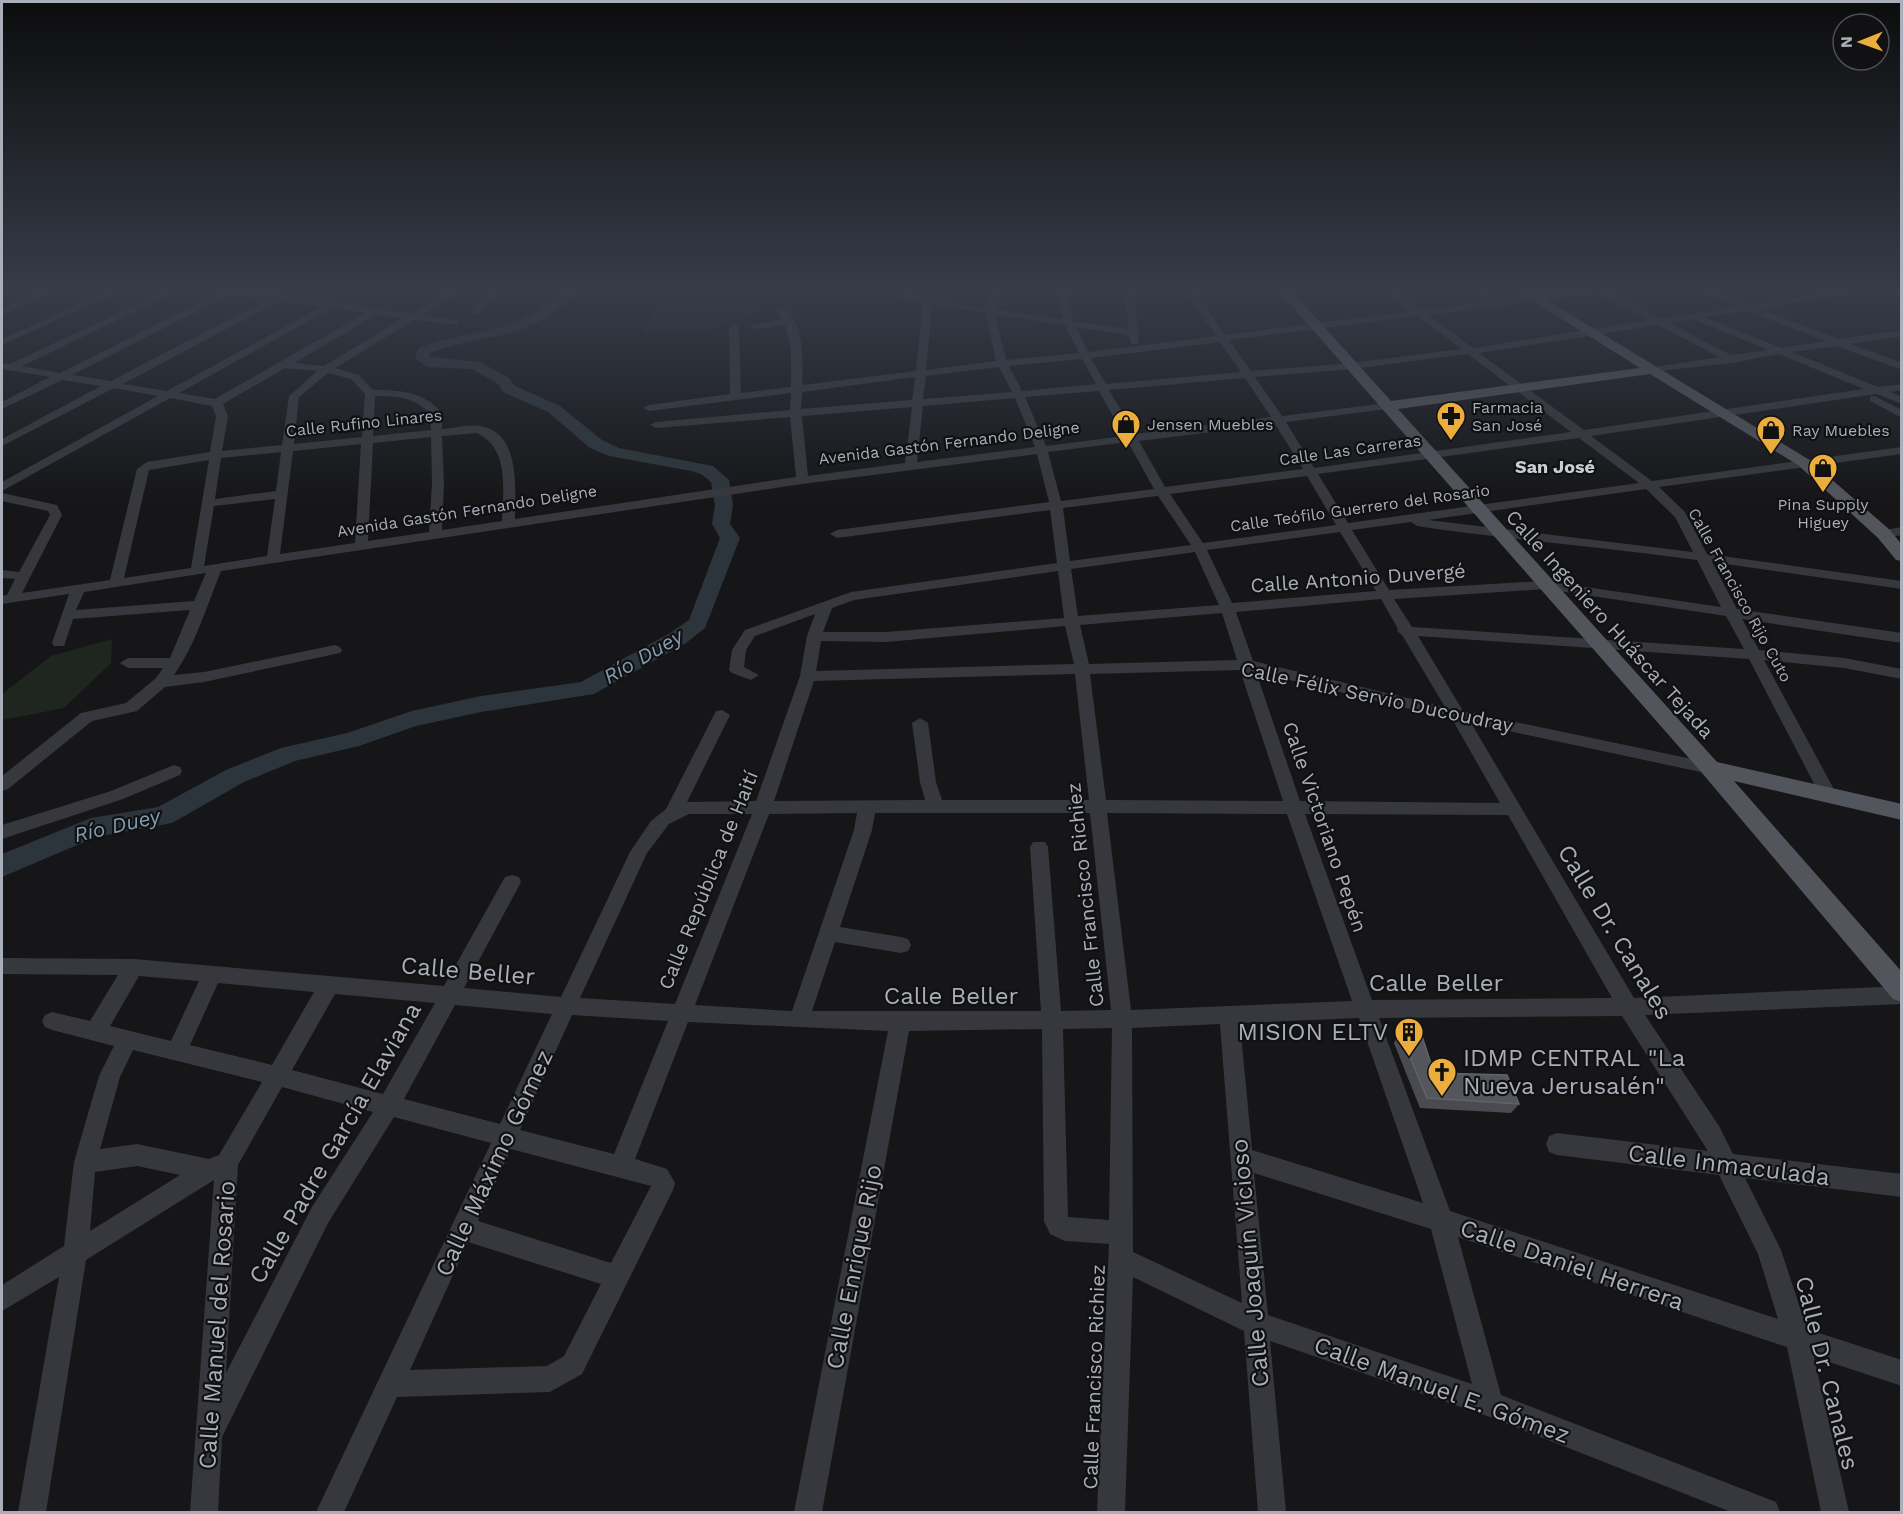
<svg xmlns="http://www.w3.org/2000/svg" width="1903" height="1514" font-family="'Work Sans',sans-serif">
<rect width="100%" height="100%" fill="#161618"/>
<g fill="#1e261f">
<path d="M662 294 760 296 759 306C722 335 688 331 643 333Z"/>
<polygon points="112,639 111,663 64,708 2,720 2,694 51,656"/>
</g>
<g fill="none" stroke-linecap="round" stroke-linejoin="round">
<g fill="#2d353c" fill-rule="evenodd">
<path d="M562 289H576C538 342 485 332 430 353V357L480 362 509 378 515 386 560 406 602 440 619 448 713 466 729 480 733 505 730 524 740 538 705 628 686 643 594 694 481 712 416 726 359 746 295 761 244 782 172 823 96 837 2 877V854L91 818 158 807 226 770 281 748 347 733 412 711 481 696 581 682 670 633 689 620 720 538 712 524 715 505 711 482 701 474 691 471 609 456 590 448 548 412 503 392 498 384 472 369 427 367 415 358 418 348C467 329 527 334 562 289Z"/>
<path d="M835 289H865C858 295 842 295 835 289Z"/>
</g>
<g fill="#37383d" fill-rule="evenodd">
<polygon points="45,289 57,289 2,315 2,309"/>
<polygon points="112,289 124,289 2,345 2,339"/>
<path d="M170 289H182L22 366 60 373 221 292 220 289 279 294 411 314 452 289H463L422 315 458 321V325L414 320 335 368 359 375 373 390C399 390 424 391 442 413V429C454 428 468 424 480 426 521 432 515 490 515 519L796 477 790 417 656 428 650 425 656 422 790 410 791 393 649 411 643 408 649 405 730 394 729 326 734 323 739 326 741 393 791 387V347L785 325 755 329 750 326 782 319 775 309 780 306C805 318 803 360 802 385L916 371 923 303 903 300 901 298 909 289H918L913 296 986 308 993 289H1003L996 309 1063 319 1057 289H1067L1073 321 1129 329 1124 289H1134L1139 344H1131L1129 335 1076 327 1088 352 1216 336 1185 289H1194L1225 335 1411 311 1384 289H1394L1422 310 1491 301 1463 289H1476L1504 299 1583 289H1604L1661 319 1737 307 1695 289H1708L1749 305 1851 289H1874L1760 309 1839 339 1902 330V336L1851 344 1902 363V370L1837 346 1792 352 1878 387 1902 384V390L1890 392 1902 397V404L1876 394 1591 436 1652 481 1902 447V454L1659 487 1685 512 1707 554 1902 581V589L1712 562 1737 609 1902 633V643L1742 619 1759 650 1844 658 1902 669V679L1844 668 1764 660 1836 793 1833 797H1821L1749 659 1418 636 1463 711 1716 764 1718 768 1710 774 1471 723 1634 998 1902 986V1004L1645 1015 1719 1126 1733 1154 1902 1174V1197L1745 1178 1781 1250 1807 1329 1902 1360V1386L1814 1357 1849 1512H1821L1787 1347 1458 1237 1501 1395 1776 1502 1780 1512H1731L1490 1417 1270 1341 1286 1512H1258L1244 1331 1133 1277 1125 1512H1097L1109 1244 1065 1241 1050 1234 1044 1221 1042 1029 909 1031 822 1512H794L888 1031 688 1022 635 1159 667 1169 675 1183 673 1190 582 1374 550 1392 397 1397 344 1512H316L491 1143 394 1117 328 1223 222 1437 218 1512H190L214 1180 86 1260 46 1512H18L59 1277 2 1311V1285L64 1246 74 1162 99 1076 114 1046 52 1030 45 1027 42 1021 45 1015 52 1012 90 1021 118 975 2 974V958L134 959 444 986 505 877 512 875 519 877 521 882 464 988 561 997 630 852 651 821 666 809 716 711 722 710 730 715 687 802 756 801 800 676 807 636 815 614 755 636 746 650 744 667 759 675 751 680 732 673 729 670 732 650 745 630 851 592 1057 563 1050 510 837 538 830 534 837 530 1049 502 1037 454 802 484 221 571C207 605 196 644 174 675L204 672 335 645 340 647 342 650 340 653 204 682 165 687 137 711 92 721 8 789 2 791V776L81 713 126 703 156 678 163 668H128L120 663 128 658H170L190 610 73 619 64 646H54L52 643 69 594 2 604V596L7 595 15 579 2 578V570L19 572 50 515 48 511 2 501V493L57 505 62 515 22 593 110 580 137 469 147 462 210 452 216 416 212 406 170 398 2 491V482L158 396 114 388 2 446V439L101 386 62 380 2 409V402L50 377 2 369V363L10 364ZM1597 293 1649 320 1473 348 1428 315ZM231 294 268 299 111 381 72 375ZM279 301 321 307 167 391 123 384ZM932 305 986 313 996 361 926 370ZM332 308 365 313 215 399 179 393ZM1747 311 1826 341 1781 348 1705 317ZM376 315 403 318 324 366 294 363ZM995 315 1065 325 1079 353 1006 360ZM1418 316 1462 349 1351 363 1251 371 1229 340ZM1693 319 1768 350 1731 355 1669 323ZM1658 325 1719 357 1654 367 1650 368V372L1732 363 1779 354 1864 389 1584 430 1479 353ZM1220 342 1241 372 1106 384 1091 358ZM1468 354 1571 432 1314 468 1286 422 1387 409 1393 406 1387 403 1282 416 1255 377 1351 369ZM1082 359 1096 384 1022 391 1009 366ZM999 367 1012 392 923 399 926 376ZM285 368 317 371 289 396 282 445 222 451 228 416 223 404ZM328 373 351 379 365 394 362 437 294 444 299 397ZM915 377 912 400 801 409 802 392ZM1245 378 1271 417 1135 434 1109 390ZM1099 391 1124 436 1046 446 1025 397ZM375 396C397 396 415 397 430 414L431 430 373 436ZM1015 398 1035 447 917 462 923 406ZM912 407 905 463 808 476 802 416ZM1275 424 1303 469 1165 487 1139 441ZM477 433C510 449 503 490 502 521L442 530 444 484 442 436ZM431 437 432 484 429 532 368 541 373 443ZM1579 438 1639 483 1348 523 1318 474ZM1128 442 1154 489 1061 501 1048 452ZM361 444 355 543 280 554 293 451ZM281 452 276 491 215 499 221 458ZM209 460 191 568 124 578 149 470ZM1307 476 1336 525 1203 543 1170 494ZM1646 489 1675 517 1693 552 1428 520ZM1158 496 1191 545 1070 561 1063 508ZM275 499 267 556 204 566 214 506ZM1411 522 1417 526C1510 540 1604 547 1697 560L1721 607 1545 581 1389 590 1352 530ZM1340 532 1376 591 1232 603 1207 550ZM1195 552 1219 605 1078 616 1071 569ZM1058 571 1064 618 886 632H823L832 608 854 600ZM206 573 194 601 76 610 84 592ZM1545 589 1726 616 1744 649 1412 627 1394 599ZM1381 599 1398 629 1397 631 1402 635 1445 707 1253 661 1236 612ZM1222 613 1237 660 1089 664 1080 625ZM1065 626 1074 664 816 671 821 641 886 642ZM1240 670 1283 801 1106 800 1090 674ZM1256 672 1452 719 1500 803 1300 801ZM1075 674 1089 800H942L936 782 928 723 920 718 912 723 920 782 925 800 774 801 814 681ZM857 813 854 830 792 1011 695 1005 769 814ZM875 813H1090L1111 1010 1061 1011 1048 847 1045 842H1033L1030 847 1041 1011H812L835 942 901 953 908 951 911 945 908 939 901 937 840 927 872 830ZM1107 813 1287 814 1352 1001 1131 1010ZM689 814H752L675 1004 580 998 647 853 669 824ZM1305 814 1508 815 1612 998 1372 1000ZM139 976 199 981 171 1041 110 1026ZM218 983 314 992 272 1065 190 1045ZM335 994 435 1003 383 1094 292 1070ZM455 1005 552 1014 500 1124 404 1099ZM572 1015 668 1021 614 1154 520 1130ZM1622 1016 1708 1151 1557 1133 1549 1136 1546 1144 1549 1152 1557 1155 1719 1175 1758 1254 1778 1319 1450 1211 1379 1018ZM1359 1018 1423 1203 1252 1150 1240 1023ZM1220 1024 1242 1303 1133 1252 1132 1028ZM1112 1028 1109 1220 1068 1217 1063 1029ZM133 1050 262 1082 219 1155 209 1159 137 1144 100 1149 120 1077ZM282 1087 373 1112 312 1207 226 1373 238 1165ZM511 1149 651 1186 611 1263 478 1221ZM137 1166 180 1175 90 1231 95 1172ZM1254 1173 1431 1229 1472 1384 1268 1315ZM468 1242 601 1284 564 1356 547 1366 410 1370Z"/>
<polygon points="350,289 362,289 352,295 347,292"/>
<polygon points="493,289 502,289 478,314 472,314 472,310"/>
<polygon points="1874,396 1902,410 1902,418 1870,401 1870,397"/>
<polygon points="1902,527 1902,535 1884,538 1877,534 1879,531"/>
<polygon points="174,765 180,767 182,771 180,775 123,799 2,839 2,825 111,791"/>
</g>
<polygon fill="#53555c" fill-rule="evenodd" points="1277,289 1290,289 1391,401 1640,368 1514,289 1529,289 1808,459 1890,530 1902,545 1902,561 1896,560 1878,538 1798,465 1650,374 1398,409 1717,762 1902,804 1902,820 1734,781 1902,972 1902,1002 1893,999 1702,773"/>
</g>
<polygon fill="#4a4b50" points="1400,1033 1434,1073 1519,1104 1511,1113 1420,1108 1394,1043"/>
<polygon fill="#54565b" stroke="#62646a" stroke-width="1.5" points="1400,1033 1421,1033 1434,1073 1507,1075 1519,1104 1427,1098"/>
<linearGradient id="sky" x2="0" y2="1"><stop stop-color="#0c0c0d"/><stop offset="0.58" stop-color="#363c48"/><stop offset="1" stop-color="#363c48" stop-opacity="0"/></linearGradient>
<rect width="1903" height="501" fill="url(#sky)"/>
<defs>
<g id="pharmacy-pin" transform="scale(1.5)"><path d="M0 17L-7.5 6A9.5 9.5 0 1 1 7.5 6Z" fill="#ebad3b" stroke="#111113"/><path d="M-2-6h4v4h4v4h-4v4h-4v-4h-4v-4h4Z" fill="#111"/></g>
<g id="shop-pin" transform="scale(1.5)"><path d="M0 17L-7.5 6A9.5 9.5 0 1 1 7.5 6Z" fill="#ebad3b" stroke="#111113"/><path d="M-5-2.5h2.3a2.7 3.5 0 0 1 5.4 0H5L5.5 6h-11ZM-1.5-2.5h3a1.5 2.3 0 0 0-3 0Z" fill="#111"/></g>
<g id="building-pin" transform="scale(1.5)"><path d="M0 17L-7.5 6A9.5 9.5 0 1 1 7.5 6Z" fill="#ebad3b" stroke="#111113"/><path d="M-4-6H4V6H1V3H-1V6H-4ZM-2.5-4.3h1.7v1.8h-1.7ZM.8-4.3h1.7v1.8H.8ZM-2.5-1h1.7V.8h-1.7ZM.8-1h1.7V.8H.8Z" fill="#111"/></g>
<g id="church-pin" transform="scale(1.5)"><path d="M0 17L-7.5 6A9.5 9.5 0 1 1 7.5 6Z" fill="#ebad3b" stroke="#111113"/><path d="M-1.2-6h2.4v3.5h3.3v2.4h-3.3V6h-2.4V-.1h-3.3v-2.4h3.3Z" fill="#111"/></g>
</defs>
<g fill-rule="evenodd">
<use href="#pharmacy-pin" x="1451" y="416"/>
<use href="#shop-pin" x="1126" y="424"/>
<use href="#shop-pin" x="1771" y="430"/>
<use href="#shop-pin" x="1823" y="468"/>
<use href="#building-pin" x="1409" y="1032"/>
<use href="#church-pin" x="1442" y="1072"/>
</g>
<g text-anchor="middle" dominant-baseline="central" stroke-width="4.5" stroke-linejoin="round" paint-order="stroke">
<g font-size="16" fill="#a9aeb8" stroke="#111113" text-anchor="start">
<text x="1472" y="407">Farmacia<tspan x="1472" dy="18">San José</tspan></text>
<text x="1147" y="424">Jensen Muebles</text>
<text x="1792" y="430">Ray Muebles</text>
<text x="1823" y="504" text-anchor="middle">Pina Supply<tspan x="1823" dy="18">Higuey</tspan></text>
</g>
<g font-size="16" fill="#a9aeb8" stroke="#111113">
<text transform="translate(364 423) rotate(-6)">Calle Rufino Linares</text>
<text transform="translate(949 443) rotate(-7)">Avenida Gastón Fernando Deligne</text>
<text transform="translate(1350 450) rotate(-8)">Calle Las Carreras</text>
<text transform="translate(1360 508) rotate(-8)">Calle Teófilo Guerrero del Rosario</text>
<text transform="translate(467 511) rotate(-9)">Avenida Gastón Fernando Deligne</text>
<text transform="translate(1740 595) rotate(61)">Calle Francisco Rijo Cuto</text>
</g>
<g font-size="18" font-weight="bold" fill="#caccd4" stroke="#111113">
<text x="1555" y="466">San José</text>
</g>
<g font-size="20" fill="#a9aeb8" stroke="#111113">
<text transform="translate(1358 578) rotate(-4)">Calle Antonio Duvergé</text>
<text transform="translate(1610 624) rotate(48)">Calle Ingeniero Huáscar Tejada</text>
<text transform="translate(1377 697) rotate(12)">Calle Félix Servio Ducoudray</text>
<text transform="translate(1325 827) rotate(71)">Calle Victoriano Pepén</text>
<text transform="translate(708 880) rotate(-68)">Calle República de Haití</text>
<text transform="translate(1085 895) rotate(-96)">Calle Francisco Richiez</text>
<text transform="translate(1094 1377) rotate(-88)">Calle Francisco Richiez</text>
</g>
<g font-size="21" font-style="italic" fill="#819cb1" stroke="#111113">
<text transform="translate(643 656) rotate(-30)">Río Duey</text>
<text transform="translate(117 825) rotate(-13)">Río Duey</text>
</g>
<g font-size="24" fill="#a9aeb8" stroke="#111113">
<text transform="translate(1615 932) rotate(59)">Calle Dr. Canales</text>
<text transform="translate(468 971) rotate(5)">Calle Beller</text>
<text x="1436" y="983">Calle Beller</text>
<text x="951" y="996">Calle Beller</text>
<text transform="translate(335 1143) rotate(-60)">Calle Padre García Elaviana</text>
<text transform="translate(494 1163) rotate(-65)">Calle Máximo Gómez</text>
<text transform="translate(1729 1165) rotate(7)">Calle Inmaculada</text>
<text transform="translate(1250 1263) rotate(-95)">Calle Joaquín Vicioso</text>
<text transform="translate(1572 1265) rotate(19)">Calle Daniel Herrera</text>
<text transform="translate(854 1267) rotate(-79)">Calle Enrique Rijo</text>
<text transform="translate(217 1325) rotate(-86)">Calle Manuel del Rosario</text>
<text transform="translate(1827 1373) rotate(76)">Calle Dr. Canales</text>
<text transform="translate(1442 1390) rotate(20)">Calle Manuel E. Gómez</text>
</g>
<g font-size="24" fill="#a9aeb8" stroke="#111113" text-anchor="end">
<text x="1388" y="1032">MISION ELTV</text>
<text x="1463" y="1058" text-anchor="start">IDMP CENTRAL "La<tspan x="1463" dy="28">Nueva Jerusalén"</tspan></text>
</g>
</g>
<rect width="1903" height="1514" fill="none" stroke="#a9aeb8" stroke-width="6"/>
<g transform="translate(1861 42) rotate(269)"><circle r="28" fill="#111113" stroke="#4e5055" stroke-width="1.5"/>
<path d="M0-4.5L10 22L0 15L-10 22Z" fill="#ebad3b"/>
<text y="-9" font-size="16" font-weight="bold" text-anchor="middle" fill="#a9aeb8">N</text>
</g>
</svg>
